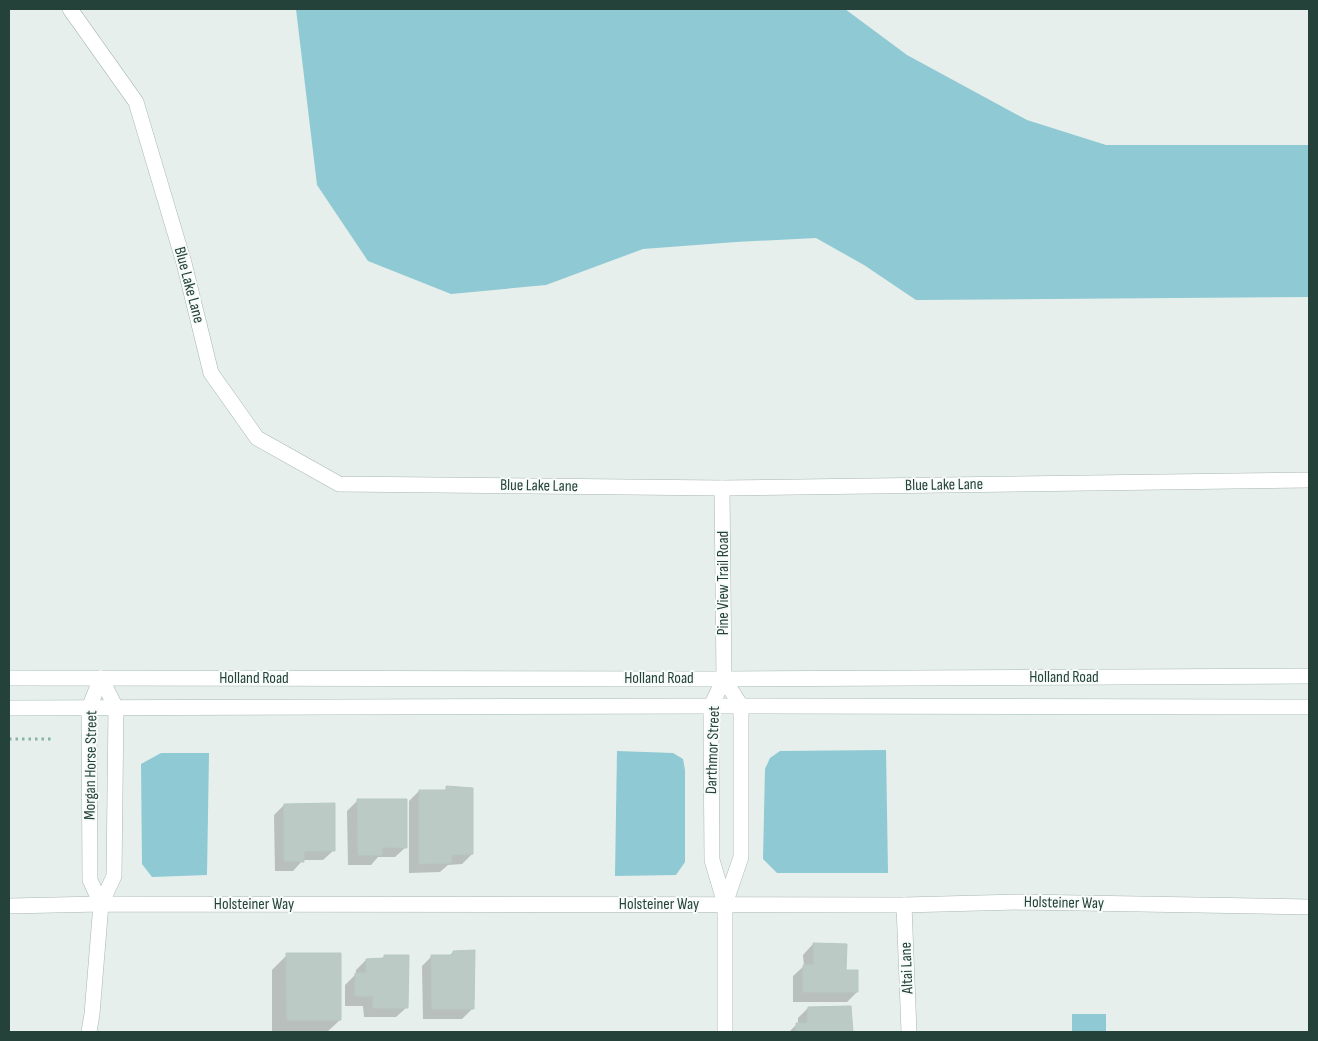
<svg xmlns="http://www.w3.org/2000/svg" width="1318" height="1041" font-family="'Sofia Sans Condensed',sans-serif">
<rect width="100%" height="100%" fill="#e6efeb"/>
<g fill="#8ec9d4">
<polygon points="296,9 845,9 907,55 1027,120 1106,145 1309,145 1309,297 916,300 864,265 816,238 736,242 643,249 546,285 451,294 368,261 317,185"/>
<polygon points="886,750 888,873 777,873 763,859 765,769 770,758 780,751"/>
<polygon points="617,751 673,753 683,759 685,770 685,862 676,875 615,876"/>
<polygon points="161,753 209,753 207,875 152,877 142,864 141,764"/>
<rect x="1072" y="1014" width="34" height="18"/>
</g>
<g fill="#0003">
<polygon points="447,788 472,854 462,864 448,865 440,872 409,873 409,801 419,791 443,792"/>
<polygon points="357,801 406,847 395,857 378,857 371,865 348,865 347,811"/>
<polygon points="284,805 334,850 323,860 303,860 293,871 275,871 274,815"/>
<polygon points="813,944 844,972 857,992 847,1002 793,1002 793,976 804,966 803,955"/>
<polygon points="453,952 472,1009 462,1019 423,1019 422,966 432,956 449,956"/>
<polygon points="287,955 340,1020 327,1032 272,1032 272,970"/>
<polygon points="385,956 407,1007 396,1017 364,1017 363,1006 345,1006 345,985 356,974 356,970 366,960 381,959"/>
<polygon points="808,1008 850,1008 852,1032 789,1032 796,1025 798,1024 798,1018"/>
</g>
<g fill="#bbcac4" stroke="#b8c9c2">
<polygon points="446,786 473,788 473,854 452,855 451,863 419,864 419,790 446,790"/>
<polygon points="357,799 407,799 407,848 382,847 382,855 358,855"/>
<polygon points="335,803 335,851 304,851 304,862 284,861 284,804"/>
<polygon points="813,943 847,944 846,970 858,970 858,992 803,992 803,965 814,965"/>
<polygon points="475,950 474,1009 432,1009 431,955 453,955 453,951"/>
<polygon points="286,953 341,953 341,1020 287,1020"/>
<polygon points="384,955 409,955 408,1008 373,1008 373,996 355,996 355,973 366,973 366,959 384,958"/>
<polygon points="851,1006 853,1032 796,1032 796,1023 807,1023 808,1007"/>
</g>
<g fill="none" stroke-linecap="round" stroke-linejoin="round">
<g stroke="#a8b8b2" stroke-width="16">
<g id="minor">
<polyline points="70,9 136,102 184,263 211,373 257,438 339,484 722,488 1309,480"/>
<polyline points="722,488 724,679 711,706 711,732 712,860 725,904 725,1032"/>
<polyline points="724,679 741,706 741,857 725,904"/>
<polyline points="101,904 90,880 89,708 101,678"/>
<polyline points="904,905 909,1032"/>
<polyline points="9,906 101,904 904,905 1021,902 1309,907"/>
<polyline points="89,1032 92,1014 101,904 114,876 116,708 101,678"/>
</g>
</g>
<g stroke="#a4bbb3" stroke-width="16">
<g id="secondary">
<polyline points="9,678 724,679 1309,676"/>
<polyline points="9,708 711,706 1309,707"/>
</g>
</g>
<polyline stroke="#86b3a5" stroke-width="3" stroke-dasharray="2.5 4" stroke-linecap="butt" points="9,739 54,739"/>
<use href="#minor" stroke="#fff" stroke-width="15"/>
<use href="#secondary" stroke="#fff" stroke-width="15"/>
</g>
<g text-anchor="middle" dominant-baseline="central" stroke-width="4" stroke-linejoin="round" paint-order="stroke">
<g font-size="16" fill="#24423a" stroke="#f7fbf9">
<text transform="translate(189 285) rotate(75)">Blue Lake Lane</text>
<text transform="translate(944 485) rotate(-1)">Blue Lake Lane</text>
<text transform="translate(539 486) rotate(1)">Blue Lake Lane</text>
<text transform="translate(723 583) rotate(-90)">Pine View Trail Road</text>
<text x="1064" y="677">Holland Road</text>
<text x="254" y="678">Holland Road</text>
<text x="659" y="678">Holland Road</text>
<text transform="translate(713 750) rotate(-88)">Darthmor Street</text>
<text transform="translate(91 765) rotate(-89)">Morgan Horse Street</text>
<text transform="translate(1064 903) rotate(1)">Holsteiner Way</text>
<text x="254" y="904">Holsteiner Way</text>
<text x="659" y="904">Holsteiner Way</text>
<text transform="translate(907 968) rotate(-92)">Altai Lane</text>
</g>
</g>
<rect width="1318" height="1041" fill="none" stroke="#24423a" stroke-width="20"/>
</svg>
